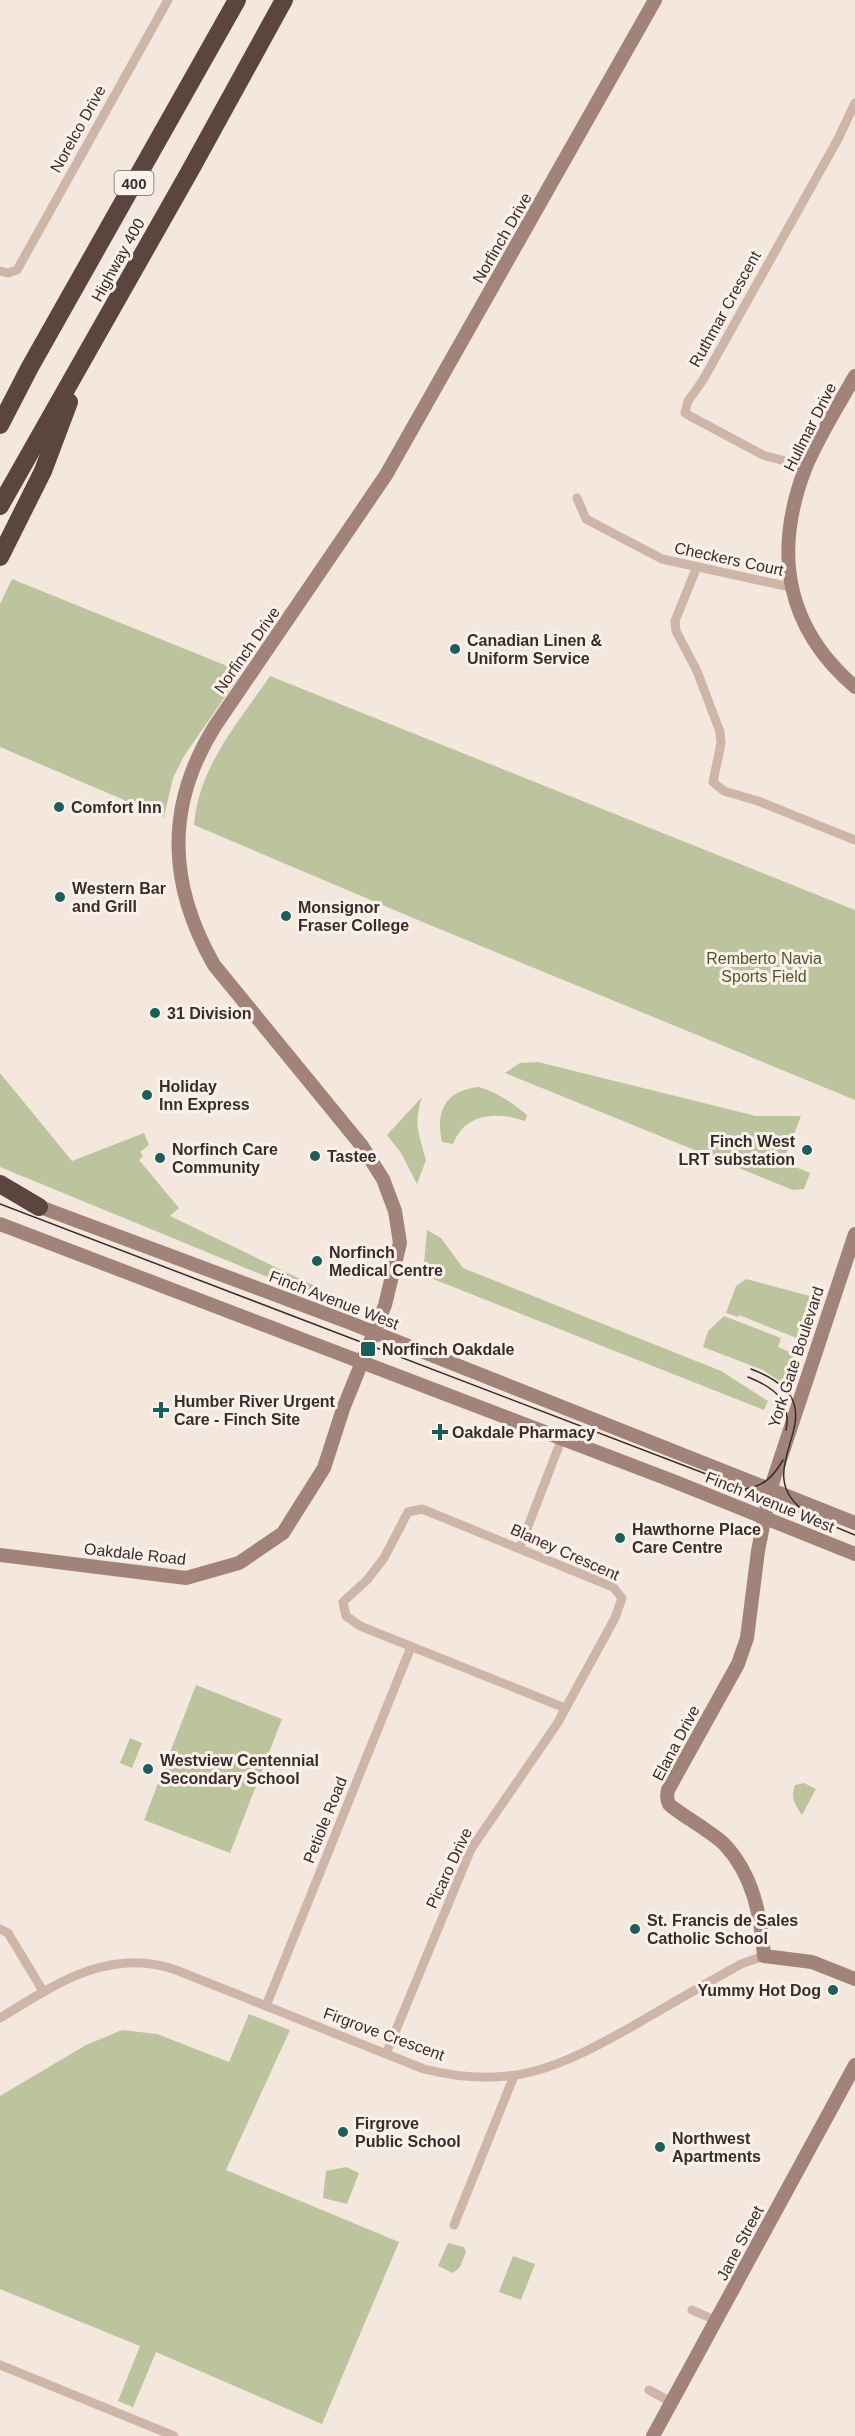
<svg xmlns="http://www.w3.org/2000/svg" width="855" height="2436" font-family="Arial,sans-serif">
<rect width="100%" height="100%" fill="#f4e7dd"/>
<g fill="#bbc49c">
<polygon points="12,579 242,672 184,756 173,778 164,817 0,747 0,604"/>
<path d="M270 676 855 910V1100L425 923 194 825C199 766 238 723 270 676Z"/>
<polygon points="538,1062 756,1116 801,1116 783,1162 810,1173 804,1189 793,1190 505,1073 520,1063"/>
<polygon points="0,1073 72,1161 144,1133 149,1145 140,1152 143,1156 139,1160 179,1208 170,1216 356,1306 350,1311 0,1167"/>
<path d="M479 1087C497 1092 512 1103 527 1115L525 1121C496 1111 465 1113 453 1144L442 1142C435 1111 446 1090 479 1087Z"/>
<path d="M422 1097C413 1125 419 1133 426 1160L417 1184 401 1153 387 1135Z"/>
<polygon points="427,1230 441,1238 463,1268 721,1371 768,1401 764,1410 423,1275"/>
<polygon points="746,1279 813,1297 799,1339 739,1315 738,1317 726,1313 736,1286"/>
<polygon points="724,1316 781,1338 778,1347 794,1354 784,1384 763,1370 703,1347 708,1331"/>
<polygon points="196,1685 282,1719 230,1853 144,1820"/>
<polygon points="130,1738 142,1743 132,1768 120,1763"/>
<path d="M804 1783 816 1789 802 1815C795 1804 790 1798 795 1785Z"/>
<polygon points="249,2014 290,2030 226,2170 399,2242 322,2424 156,2352 133,2407 118,2401 140,2346 0,2289 0,2096 86,2045 122,2030 157,2034 229,2062"/>
<polygon points="346,2167 359,2173 347,2204 323,2198 326,2171"/>
<polygon points="448,2243 464,2247 466,2252 460,2267 453,2273 438,2266"/>
<polygon points="513,2256 535,2264 521,2300 499,2292"/>
</g>
<g fill="none" stroke-linecap="round" stroke-linejoin="round">
<g stroke="#cdb5a8" stroke-width="9">
<polyline points="0,271 8,273 17,270 168,0"/>
<polyline points="806,467 763,455 690,416 685,413 688,401 703,380 838,139 855,103"/>
<polyline points="577,498 586,519 662,559 790,587"/>
<polyline points="696,569 675,621 676,631 697,671 720,732 721,743 713,782 724,791 758,801 855,840"/>
<polyline points="520,1547 562,1438"/>
<polyline points="0,1929 8,1933 43,1991"/>
<polyline points="266,2006 411,1647"/>
<path d="M0 2018C54 1985 110 1946 176 1970L424 2069C511 2091 558 2068 633 2026 669 2005 705 1984 741 1964L764 1956"/>
<polyline points="386,2054 471,1849 557,1724 615,1618 622,1598 613,1587 422,1509 408,1512 384,1558 367,1580 343,1602 346,1616 360,1626 565,1708"/>
<polyline points="454,2225 514,2076"/>
<polyline points="692,2310 717,2321"/>
<polyline points="0,2365 174,2436"/>
<polyline points="649,2390 671,2402"/>
</g>
<g stroke="#a18379" stroke-width="14">
<path d="M855 376C838 406 818 437 805 469 773 553 786 628 855 687"/>
<polyline points="32,1204 348,1322 855,1523"/>
<polyline points="0,1224 673,1481 855,1554"/>
<path d="M855 1234 770 1490 758 1551 747 1638 738 1664 668 1790C667 1794 667 1800 669 1804 673 1810 714 1833 725 1845 753 1875 761 1916 764 1956L812 1962 855 1979"/>
<path d="M0 1555 186 1578 239 1563 283 1533 324 1468 343 1409 385 1305 400 1243 395 1211 383 1179 362 1146 214 965C168 884 165 806 215 726L386 475 655 0"/>
<polyline points="653,2436 855,2065"/>
</g>
<g stroke="#5b453f" stroke-width="18">
<polyline points="0,425 30,367 237,0"/>
<polyline points="0,506 191,169 284,0"/>
<polyline points="0,557 43,471 69,402"/>
<polyline points="0,1184 39,1207"/>
</g>
<g stroke="#392c29" stroke-width="1.5">
<polyline points="0,1204 714,1477 855,1535"/>
<path d="M751 1369C851 1407 743 1464 803 1510"/>
<path d="M748 1377C773 1387 792 1400 786 1430"/>
<path d="M744 1489C763 1487 773 1477 783 1460"/>
</g>
</g>
<g fill="#1b5e5b" stroke="#fbf1ea" stroke-width="2">
<circle cx="455" cy="649" r="6"/>
<circle cx="59" cy="807" r="6"/>
<circle cx="60" cy="897" r="6"/>
<circle cx="286" cy="916" r="6"/>
<circle cx="155" cy="1013" r="6"/>
<circle cx="147" cy="1095" r="6"/>
<circle cx="807" cy="1150" r="6"/>
<circle cx="315" cy="1156" r="6"/>
<circle cx="160" cy="1158" r="6"/>
<circle cx="317" cy="1261" r="6"/>
<rect x="360" y="1341" width="16" height="16" rx="3"/>
<path d="M158 1401h6v6h6v6h-6v6h-6v-6h-6v-6h6z"/>
<path d="M437 1423h6v6h6v6h-6v6h-6v-6h-6v-6h6z"/>
<circle cx="620" cy="1538" r="6"/>
<circle cx="148" cy="1769" r="6"/>
<circle cx="635" cy="1929" r="6"/>
<circle cx="833" cy="1990" r="6"/>
<circle cx="343" cy="2132" r="6"/>
<circle cx="660" cy="2147" r="6"/>
</g>
<g text-anchor="middle" dominant-baseline="central" stroke-width="6" stroke-linejoin="round" paint-order="stroke">
<rect fill="#fbf1ea" stroke="#736763" stroke-width="1.5" x="114.5" y="171" width="39" height="24" rx="4.5"/>
<g font-size="15" font-weight="bold" fill="#392c29">
<text x="134" y="183">400</text>
</g>
<g font-size="16" fill="#392c29" stroke="#fbf1ea">
<text transform="translate(78 129) rotate(-61)">Norelco Drive</text>
<text transform="translate(502 238) rotate(-60)">Norfinch Drive</text>
<text transform="translate(118 260) rotate(-61)">Highway 400</text>
<text transform="translate(725 309) rotate(-61)">Ruthmar Crescent</text>
<text transform="translate(810 427) rotate(-63)">Hullmar Drive</text>
<text transform="translate(729 559) rotate(12)">Checkers Court</text>
<text transform="translate(247 650) rotate(-55)">Norfinch Drive</text>
<text transform="translate(334 1300) rotate(21)">Finch Avenue West</text>
<text transform="translate(796 1357) rotate(-72)">York Gate Boulevard</text>
<text transform="translate(770 1502) rotate(22)">Finch Avenue West</text>
<text transform="translate(565 1552) rotate(24)">Blaney Crescent</text>
<text transform="translate(135 1554) rotate(6)">Oakdale Road</text>
<text transform="translate(676 1743) rotate(-62)">Elana Drive</text>
<text transform="translate(325 1820) rotate(-68)">Petiole Road</text>
<text transform="translate(449 1868) rotate(-65)">Picaro Drive</text>
<text transform="translate(384 2034) rotate(20)">Firgrove Crescent</text>
<text transform="translate(740 2243) rotate(-62)">Jane Street</text>
</g>
<g font-size="16" font-weight="bold" fill="#392c29" stroke="#fbf1ea" text-anchor="start">
<text x="467" y="640">Canadian Linen &amp;<tspan x="467" dy="18">Uniform Service</tspan></text>
<text x="71" y="807">Comfort Inn</text>
<text x="72" y="888">Western Bar<tspan x="72" dy="18">and Grill</tspan></text>
<text x="298" y="907">Monsignor<tspan x="298" dy="18">Fraser College</tspan></text>
<text x="167" y="1013">31 Division</text>
<text x="159" y="1086">Holiday<tspan x="159" dy="18">Inn Express</tspan></text>
<text x="795" y="1141" text-anchor="end">Finch West<tspan x="795" dy="18">LRT substation</tspan></text>
<text x="172" y="1149">Norfinch Care<tspan x="172" dy="18">Community</tspan></text>
<text x="327" y="1156">Tastee</text>
<text x="329" y="1252">Norfinch<tspan x="329" dy="18">Medical Centre</tspan></text>
<text x="382" y="1349">Norfinch Oakdale</text>
<text x="174" y="1401">Humber River Urgent<tspan x="174" dy="18">Care - Finch Site</tspan></text>
<text x="452" y="1432">Oakdale Pharmacy</text>
<text x="632" y="1529">Hawthorne Place<tspan x="632" dy="18">Care Centre</tspan></text>
<text x="160" y="1760">Westview Centennial<tspan x="160" dy="18">Secondary School</tspan></text>
<text x="647" y="1920">St. Francis de Sales<tspan x="647" dy="18">Catholic School</tspan></text>
<text x="821" y="1990" text-anchor="end">Yummy Hot Dog</text>
<text x="355" y="2123">Firgrove<tspan x="355" dy="18">Public School</tspan></text>
<text x="672" y="2138">Northwest<tspan x="672" dy="18">Apartments</tspan></text>
</g>
<g font-size="16" fill="#4e592b" stroke="#fbf1ea">
<text x="764" y="958">Remberto Navia<tspan x="764" dy="18">Sports Field</tspan></text>
</g>
</g>
</svg>
